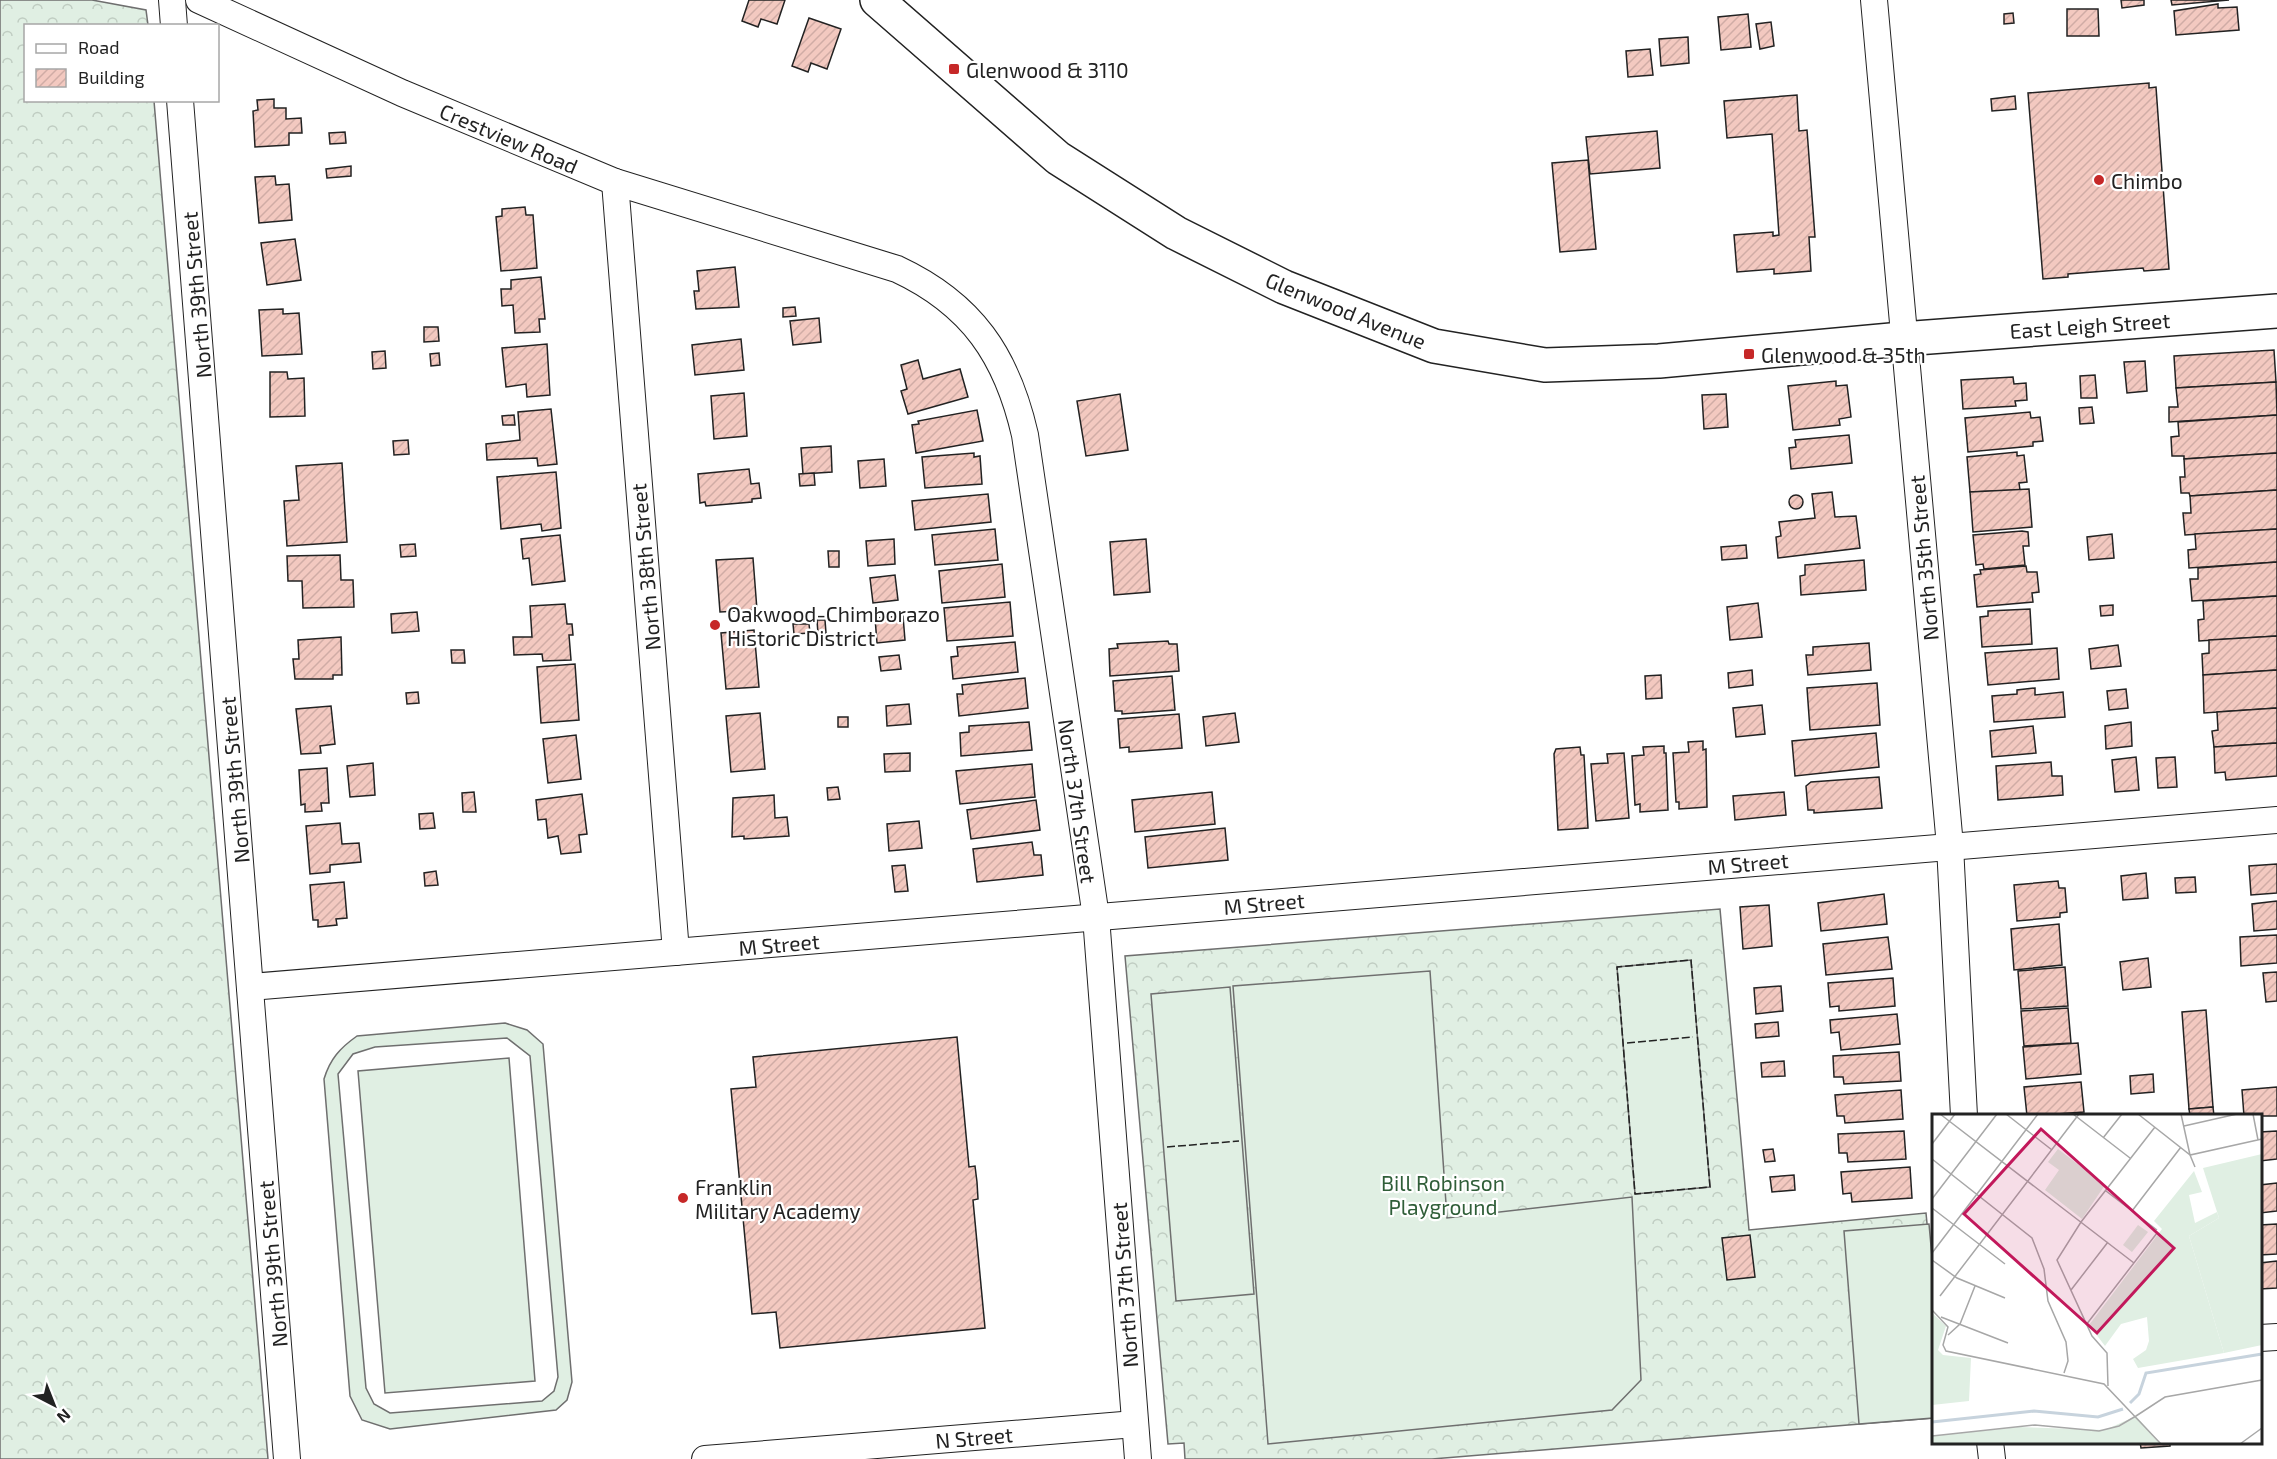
<svg xmlns="http://www.w3.org/2000/svg" width="2277" height="1459" font-family="'Exo 2',sans-serif">
<defs>
<pattern id="forest-crowns" width="20" height="18" patternUnits="userSpaceOnUse" patternTransform="scale(1.5)"><rect width="20" height="18" fill="#e0efe3"/><path d="M2 6a3 3 0 1 1 6 0M12 15a3 3 0 1 1 6 0" fill="none" stroke="#c0cdc2"/></pattern>
<pattern id="building-hatch" width="6" height="6" patternUnits="userSpaceOnUse" patternTransform="scale(1.5)"><rect width="6" height="6" fill="#f3c9c0"/><path d="M-1 1l2-2M0 6l6-6M5 7l2-2" fill="none" stroke="#d0aca5"/></pattern>
</defs>
<rect width="100%" height="100%" fill="#fff"/>
<g fill="url(#forest-crowns)" stroke="#6f6f6f" stroke-width="1.5">
<polygon points="0,0 92,0 146,10 148,25 26,26 26,100 154,101 268,1459 0,1459"/>
<polygon points="1720,909 1749,1230 1926,1213 1934,1296 1933,1418 1432,1459 1185,1459 1184,1443 1168,1444 1125,956"/>
</g>
<g fill="#e0efe3" stroke="#6f6f6f" stroke-width="1.5" fill-rule="evenodd">
<polygon points="1691,960 1710,1187 1635,1194 1617,967"/>
<polygon points="1430,971 1447,1218 1632,1197 1641,1380 1612,1410 1268,1444 1233,986"/>
<polygon points="1230,987 1254,1294 1176,1301 1151,994"/>
<path d="M505 1023 527 1030 543 1044 572 1382 567 1400 556 1410 390 1429 362 1420 350 1396 324 1079C330 1059 340 1048 357 1036ZM507 1038 530 1056 558 1377 554 1391 542 1401 390 1413 374 1404 366 1388 338 1074 353 1054 375 1047Z"/>
<polygon points="509,1058 535,1381 385,1393 358,1071"/>
<polygon points="1929,1224 1934,1279 1933,1418 1859,1424 1844,1231"/>
</g>
<g fill="url(#building-hatch)" stroke="#222" stroke-width="1.5">
<polygon points="749,0 785,0 777,24 761,19 758,27 742,21"/>
<polygon points="2121,0 2144,0 2144,5 2122,8"/>
<polygon points="2171,0 2229,0 2172,5"/>
<polygon points="2218,4 2218,8 2237,7 2239,30 2176,35 2174,11"/>
<polygon points="2067,9 2098,9 2099,36 2067,36"/>
<polygon points="2013,13 2014,23 2004,24 2004,14"/>
<polygon points="1748,14 1751,47 1721,50 1718,17"/>
<polygon points="809,18 841,29 827,69 811,63 808,72 792,66"/>
<polygon points="1771,22 1774,46 1760,49 1756,24"/>
<polygon points="1688,37 1689,63 1661,66 1659,39"/>
<polygon points="1650,49 1653,75 1628,77 1626,51"/>
<polygon points="2149,83 2149,88 2156,87 2169,269 2144,271 2143,268 2068,274 2068,277 2043,279 2028,93"/>
<polygon points="1797,95 1799,131 1807,130 1815,237 1809,237 1811,271 1774,274 1774,269 1737,272 1734,235 1773,232 1773,236 1779,235 1772,134 1727,138 1724,101"/>
<polygon points="2015,96 2016,109 1992,111 1991,99"/>
<polygon points="274,99 274,108 286,108 286,119 301,118 302,133 289,133 289,145 255,147 253,111 258,110 257,100"/>
<polygon points="1657,131 1660,168 1590,174 1586,137"/>
<polygon points="345,132 346,143 330,144 329,133"/>
<polygon points="1588,160 1596,249 1560,252 1552,163"/>
<polygon points="351,166 351,176 327,178 326,169"/>
<polygon points="275,176 276,185 289,184 292,220 259,223 255,177"/>
<polygon points="525,207 526,215 533,215 537,268 501,271 496,217 502,216 502,209"/>
<polygon points="295,239 301,280 267,285 261,243"/>
<polygon points="735,267 739,307 696,309 694,291 699,291 697,271"/>
<polygon points="541,277 545,319 539,319 540,332 515,333 513,305 502,306 501,289 511,289 511,280"/>
<polygon points="795,307 796,316 783,317 783,308"/>
<polygon points="283,309 283,314 299,313 302,354 262,356 259,310"/>
<polygon points="819,318 821,342 793,345 790,321"/>
<polygon points="424,327 438,327 439,341 424,342"/>
<polygon points="741,339 744,370 695,375 692,345"/>
<polygon points="547,344 550,395 527,397 526,384 506,387 502,348"/>
<polygon points="2274,350 2276,382 2176,388 2174,356"/>
<polygon points="385,351 386,368 373,369 372,352"/>
<polygon points="439,353 440,365 431,366 430,354"/>
<polygon points="918,360 923,379 960,369 968,397 908,414 901,391 907,389 901,365"/>
<polygon points="2145,361 2147,391 2127,393 2124,362"/>
<polygon points="270,372 287,372 288,379 304,378 305,416 270,417"/>
<polygon points="2095,375 2097,398 2081,398 2080,376"/>
<polygon points="2013,377 2014,384 2026,383 2027,400 2015,401 2016,406 1963,409 1961,380"/>
<polygon points="1836,381 1836,386 1847,385 1851,417 1839,419 1840,425 1793,430 1788,386"/>
<polygon points="2276,382 2277,415 2169,422 2169,407 2178,407 2176,388"/>
<polygon points="744,393 747,436 714,439 711,396"/>
<polygon points="1120,394 1128,450 1086,456 1077,401"/>
<polygon points="1726,394 1728,427 1704,429 1702,395"/>
<polygon points="2092,407 2094,423 2080,424 2079,408"/>
<polygon points="551,409 557,464 538,466 537,458 487,460 486,444 520,440 518,412"/>
<polygon points="977,410 983,441 916,453 912,425 919,424 918,421"/>
<polygon points="2030,412 2031,418 2040,417 2043,441 2033,442 2033,446 1968,452 1965,418"/>
<polygon points="514,415 515,425 503,425 502,416"/>
<polygon points="2277,415 2277,453 2184,459 2184,456 2172,456 2171,437 2179,436 2178,422"/>
<polygon points="1849,435 1852,463 1791,469 1789,448 1796,447 1795,440"/>
<polygon points="408,440 409,454 394,455 393,441"/>
<polygon points="831,446 832,472 803,474 801,448"/>
<polygon points="2017,452 2017,456 2024,455 2027,482 2019,483 2020,490 1970,492 1967,457"/>
<polygon points="974,453 974,457 980,456 982,484 925,488 922,457"/>
<polygon points="2277,453 2277,490 2190,496 2189,493 2181,493 2180,477 2185,477 2184,459"/>
<polygon points="884,459 886,486 860,488 858,461"/>
<polygon points="342,463 347,542 287,546 284,501 299,500 296,466"/>
<polygon points="749,469 751,484 759,483 761,498 752,499 752,502 706,506 705,502 700,503 698,474"/>
<polygon points="556,472 561,528 542,531 541,524 501,529 497,477"/>
<polygon points="814,473 815,485 800,486 799,474"/>
<polygon points="2029,489 2032,527 1973,532 1970,492"/>
<polygon points="2277,490 2277,529 2185,535 2183,513 2191,513 2190,496"/>
<polygon points="1832,492 1835,517 1856,516 1860,548 1778,558 1776,537 1781,536 1779,522 1815,518 1812,494"/>
<polygon points="988,494 991,522 915,530 912,501"/>
<circle cx="1796" cy="502" r="7"/>
<polygon points="995,529 998,560 935,565 932,535"/>
<polygon points="2277,529 2277,562 2189,568 2188,550 2196,549 2195,534"/>
<polygon points="2022,531 2028,532 2029,546 2023,546 2025,565 1984,569 1983,564 1976,565 1973,535"/>
<polygon points="2112,534 2114,558 2089,560 2087,537"/>
<polygon points="560,535 565,581 532,585 529,558 523,559 521,539"/>
<polygon points="894,539 895,564 868,566 866,541"/>
<polygon points="1146,539 1150,592 1114,595 1110,542"/>
<polygon points="415,544 416,556 401,557 400,545"/>
<polygon points="1746,545 1747,558 1722,560 1721,547"/>
<polygon points="828,551 839,551 839,567 829,567"/>
<polygon points="340,555 341,580 353,580 354,607 303,608 302,581 288,581 287,556"/>
<polygon points="753,558 757,610 720,612 716,560"/>
<polygon points="1864,560 1866,590 1801,595 1800,576 1805,575 1805,565"/>
<polygon points="2277,562 2277,596 2192,601 2190,579 2198,579 2198,568"/>
<polygon points="1002,564 1005,597 942,603 939,571"/>
<polygon points="2026,566 2027,572 2037,572 2039,592 2032,593 2033,602 1977,607 1974,575 1981,574 1980,570"/>
<polygon points="895,575 898,600 873,603 870,578"/>
<polygon points="2277,596 2277,636 2199,641 2198,620 2204,619 2203,601"/>
<polygon points="1010,602 1013,636 947,641 944,608"/>
<polygon points="1758,603 1762,637 1730,640 1727,607"/>
<polygon points="565,604 567,624 572,624 573,635 569,635 571,660 543,661 542,654 514,655 513,637 532,637 530,606"/>
<polygon points="2113,605 2113,615 2101,616 2100,606"/>
<polygon points="2030,609 2032,644 1982,647 1980,617 1988,616 1988,611"/>
<polygon points="417,612 419,631 392,633 391,614"/>
<polygon points="903,616 905,640 877,643 875,618"/>
<polygon points="817,620 825,620 826,633 818,634"/>
<polygon points="793,624 809,624 810,633 794,634"/>
<polygon points="754,630 759,687 726,689 721,633"/>
<polygon points="2277,636 2277,670 2203,675 2202,654 2209,653 2209,640"/>
<polygon points="341,637 342,675 333,675 333,679 295,679 293,659 299,659 298,640"/>
<polygon points="1168,641 1169,644 1177,644 1179,671 1110,676 1109,649 1118,648 1117,644"/>
<polygon points="1015,642 1018,672 953,679 951,657 958,656 957,647"/>
<polygon points="1869,643 1871,670 1808,675 1806,655 1813,655 1813,647"/>
<polygon points="2118,645 2121,666 2091,669 2089,649"/>
<polygon points="2057,648 2059,679 1988,685 1985,653"/>
<polygon points="451,650 464,650 465,663 452,663"/>
<polygon points="899,655 901,669 881,671 879,657"/>
<polygon points="575,664 579,720 541,723 537,667"/>
<polygon points="1752,670 1753,685 1729,688 1728,673"/>
<polygon points="2277,670 2277,708 2204,713 2203,675"/>
<polygon points="1661,675 1662,698 1646,699 1645,676"/>
<polygon points="1172,676 1175,710 1122,714 1122,711 1115,711 1113,681"/>
<polygon points="1025,678 1028,708 959,716 957,694 963,694 962,685"/>
<polygon points="1877,683 1880,725 1810,730 1807,688"/>
<polygon points="2035,688 2035,695 2063,692 2065,717 1994,722 1992,696 2017,694 2017,690"/>
<polygon points="2126,689 2128,708 2109,710 2107,691"/>
<polygon points="418,692 419,703 407,704 406,693"/>
<polygon points="909,704 911,724 887,726 886,706"/>
<polygon points="1762,705 1765,734 1736,737 1733,708"/>
<polygon points="331,706 335,744 320,746 321,753 301,754 296,709"/>
<polygon points="2277,708 2277,743 2214,747 2212,731 2218,730 2217,712"/>
<polygon points="760,713 765,769 731,772 726,716"/>
<polygon points="1235,713 1239,742 1206,746 1203,717"/>
<polygon points="1179,714 1182,748 1129,752 1129,747 1120,748 1118,719"/>
<rect x="838" y="717" width="10" height="10"/>
<polygon points="1029,722 1032,750 961,756 960,733 969,732 969,726"/>
<polygon points="2131,722 2132,746 2106,749 2105,726"/>
<polygon points="2033,726 2036,753 1992,757 1990,731"/>
<polygon points="1876,733 1879,767 1795,776 1792,741"/>
<polygon points="576,735 581,779 548,783 543,739"/>
<polygon points="1703,741 1703,750 1706,749 1707,807 1679,809 1679,802 1676,802 1673,753 1689,752 1688,742"/>
<polygon points="2277,743 2277,776 2226,780 2225,772 2215,773 2214,747"/>
<polygon points="1664,746 1664,753 1666,753 1668,810 1640,812 1640,804 1635,805 1632,756 1644,755 1643,747"/>
<polygon points="1580,747 1581,755 1584,755 1588,828 1558,830 1554,754 1556,749"/>
<polygon points="910,753 910,771 885,772 884,754"/>
<polygon points="1624,753 1629,818 1596,821 1591,764 1608,763 1607,754"/>
<polygon points="2136,757 2139,790 2115,792 2112,760"/>
<polygon points="2175,757 2177,787 2158,788 2156,758"/>
<polygon points="2051,762 2052,776 2062,776 2063,795 1998,800 1996,766"/>
<polygon points="373,763 375,795 350,797 347,766"/>
<polygon points="1032,764 1035,797 960,804 956,771"/>
<polygon points="327,768 329,803 321,803 322,811 305,812 305,804 301,805 299,770"/>
<polygon points="1879,777 1882,808 1814,813 1814,810 1808,810 1806,786 1811,782"/>
<polygon points="838,787 840,799 828,800 827,788"/>
<polygon points="474,792 476,812 463,812 462,793"/>
<polygon points="1212,792 1215,824 1135,832 1132,800"/>
<polygon points="1784,792 1786,815 1735,820 1733,796"/>
<polygon points="582,794 587,834 579,835 581,852 561,854 558,836 548,838 546,819 538,820 536,800"/>
<polygon points="774,795 775,818 787,817 789,836 744,839 744,836 732,837 733,798"/>
<polygon points="1036,800 1040,830 971,839 967,810"/>
<polygon points="433,813 435,828 420,829 419,814"/>
<polygon points="919,821 922,848 889,851 887,824"/>
<polygon points="340,823 342,844 359,843 361,862 330,865 330,872 310,874 306,826"/>
<polygon points="1225,828 1228,860 1148,868 1145,837"/>
<polygon points="1032,842 1034,855 1041,855 1043,875 977,882 973,849"/>
<polygon points="2277,864 2277,893 2251,895 2249,866"/>
<polygon points="905,865 908,891 895,892 892,866"/>
<polygon points="436,871 438,885 425,886 424,873"/>
<polygon points="2146,873 2148,898 2123,900 2121,876"/>
<polygon points="2195,877 2196,892 2176,893 2175,878"/>
<polygon points="2058,881 2059,888 2065,888 2067,912 2060,913 2060,917 2017,921 2014,885"/>
<polygon points="344,882 347,918 336,919 337,925 318,927 318,920 313,920 310,885"/>
<polygon points="1884,894 1887,924 1821,931 1818,903"/>
<polygon points="2277,901 2277,929 2254,931 2252,904"/>
<polygon points="1769,905 1772,946 1743,949 1740,907"/>
<polygon points="2059,924 2062,965 2014,970 2011,929"/>
<polygon points="2277,935 2277,963 2241,966 2240,937"/>
<polygon points="1888,937 1892,969 1826,975 1823,944"/>
<polygon points="2148,958 2151,987 2123,990 2120,962"/>
<polygon points="2065,967 2068,1006 2021,1009 2018,971"/>
<polygon points="2277,972 2277,1001 2266,1002 2263,973"/>
<polygon points="1893,978 1895,1006 1839,1011 1839,1006 1830,1007 1828,983"/>
<polygon points="1781,986 1783,1011 1756,1014 1754,988"/>
<polygon points="2068,1008 2071,1043 2024,1046 2021,1011"/>
<polygon points="2206,1010 2213,1107 2189,1109 2182,1012"/>
<polygon points="1897,1014 1900,1044 1841,1050 1839,1032 1831,1033 1830,1020"/>
<polygon points="1778,1022 1779,1036 1756,1038 1755,1024"/>
<polygon points="957,1037 969,1167 975,1166 977,1182 978,1199 973,1200 985,1328 780,1348 776,1312 752,1314 731,1089 756,1087 753,1057"/>
<polygon points="2078,1043 2081,1074 2026,1079 2023,1047"/>
<polygon points="1899,1052 1901,1081 1844,1084 1843,1077 1834,1077 1833,1056"/>
<polygon points="1784,1061 1785,1076 1762,1077 1761,1063"/>
<polygon points="2153,1074 2154,1092 2131,1094 2130,1076"/>
<polygon points="2081,1082 2084,1112 2027,1116 2024,1087"/>
<polygon points="2277,1087 2277,1116 2244,1116 2242,1090"/>
<polygon points="1901,1090 1903,1119 1845,1123 1844,1116 1837,1116 1835,1095"/>
<polygon points="2213,1107 2214,1116 2190,1116 2189,1109"/>
<polygon points="1904,1131 1906,1159 1848,1162 1847,1153 1839,1153 1838,1134"/>
<polygon points="2277,1131 2277,1159 2260,1161 2260,1132"/>
<polygon points="1773,1149 1775,1161 1765,1162 1763,1150"/>
<polygon points="1910,1167 1912,1198 1852,1202 1851,1193 1843,1194 1841,1172"/>
<polygon points="1794,1175 1795,1190 1772,1192 1770,1177"/>
<polygon points="2277,1183 2277,1211 2260,1213 2260,1185"/>
<polygon points="2277,1224 2277,1254 2260,1255 2260,1225"/>
<polygon points="1750,1235 1755,1277 1727,1280 1722,1238"/>
<polygon points="2277,1261 2277,1288 2260,1289 2260,1263"/>
<polygon points="2140,1442 2170,1442 2170,1446 2141,1448"/>
</g>
<g fill="none" stroke-linecap="round" stroke-linejoin="round">
<g stroke="#222" stroke-width="28">
<g id="street">
<polyline points="172,0 174,26"/>
<path d="M199 0 402 93 615 182 897 269C972 304 1007 356 1025 435L1096 917 1138 1459"/>
<polyline points="1874,0 1950,846 1964,1116"/>
<polyline points="180,100 287,1459"/>
<polyline points="615,182 676,952"/>
<polyline points="250,987 2277,820"/>
<polyline points="2260,1338 2277,1337"/>
<polyline points="1990,1442 1992,1459"/>
<polyline points="705,1459 1135,1424"/>
</g>
</g>
<g stroke="#222" stroke-width="36">
<polyline id="secondary" points="877,0 1058,158 1176,233 1284,287 1434,346 1545,365 1659,361 1902,339 2277,311"/>
</g>
<use href="#street" stroke="#fff" stroke-width="26"/>
<use href="#secondary" stroke="#fff" stroke-width="33"/>
<g stroke="#222" stroke-width="1.5" stroke-dasharray="8 3" stroke-linecap="butt">
<polygon points="1691,960 1710,1187 1635,1194 1617,967"/>
<polyline points="1627,1043 1693,1037"/>
<polyline points="1167,1147 1239,1141"/>
</g>
</g>
<g fill="#c62828" stroke="#fff" stroke-width="2">
<rect x="948" y="63" width="12" height="12" rx="3"/>
<circle cx="2099" cy="180" r="6"/>
<rect x="1743" y="348" width="12" height="12" rx="3"/>
<circle cx="715" cy="625" r="6"/>
<circle cx="683" cy="1198" r="6"/>
</g>
<g text-anchor="middle" dominant-baseline="central" stroke-width="4.5" stroke-linejoin="round" paint-order="stroke">
<g font-size="21" fill="#222" stroke="#fff" text-anchor="start">
<text x="966" y="69">Glenwood &amp; 3110</text>
<text x="2111" y="180">Chimbo</text>
<text x="1761" y="354">Glenwood &amp; 35th</text>
<text x="727" y="613">Oakwood-Chimborazo<tspan x="727" dy="24">Historic District</tspan></text>
<text x="695" y="1186">Franklin<tspan x="695" dy="24">Military Academy</tspan></text>
</g>
<g font-size="21" fill="#222" stroke="#fff">
<text transform="translate(509 138) rotate(23)">Crestview Road</text>
<text transform="translate(196 295) rotate(-95)">North 39th Street</text>
<text transform="translate(1346 310) rotate(22)">Glenwood Avenue</text>
<text transform="translate(2090 325) rotate(-4)">East Leigh Street</text>
<text transform="translate(1923 558) rotate(-95)">North 35th Street</text>
<text transform="translate(645 567) rotate(-95)">North 38th Street</text>
<text transform="translate(234 780) rotate(-95)">North 39th Street</text>
<text transform="translate(1078 801) rotate(82)">North 37th Street</text>
<text transform="translate(1748 863) rotate(-5)">M Street</text>
<text transform="translate(1264 903) rotate(-5)">M Street</text>
<text transform="translate(779 944) rotate(-5)">M Street</text>
<text transform="translate(272 1264) rotate(-95)">North 39th Street</text>
<text transform="translate(1124 1285) rotate(-94)">North 37th Street</text>
<text transform="translate(974 1437) rotate(-5)">N Street</text>
</g>
<g font-size="21" fill="#2f5e38" stroke="#fff">
<text x="1443" y="1182">Bill Robinson<tspan x="1443" dy="24">Playground</tspan></text>
</g>
</g>
<g transform="translate(1932 1114)">
<rect width="330" height="330" fill="#fff"/>
<path d="M330 40V231L292 239 257 122 287 104 271 54Z" fill="#e0efe3"/>
<path d="M126 35 173 71 150 105 113 76 127 56 116 48ZM262 57 270 78 257 81 263 109 285 98 287 104 257 122 292 239 206 254 201 245 214 236 217 227 215 203 189 210 173 232 157 211 230 115 222 107ZM0 199 14 212 6 236 11 241 39 244 37 287 0 291ZM204 302 229 330H0V322L87 313 173 316Z" fill="#e0efe3"/>
<path d="M145 52 167 69 160 78 165 82 150 101 133 88 144 72 133 64 122 78 117 75 128 60 133 64ZM206 111 216 118 200 138 191 131Z" fill="#e0efe3"/>
<path fill="none" stroke="#c7d3dd" stroke-width="3" d="M198 289 207 280 214 259 330 240M0 308 102 297 166 303 191 295"/>
<path fill="none" stroke="#a7a7a7" stroke-width="1.5" d="M8 0 202 149M74 0 120 36M141 0 198 44M206 0 258 41 263 53M249 0 258 41 330 25M321 0 326 26M252 12 305 0M171 24 190 0M0 30 23 0M0 45 100 124 112 155 116 187 134 228 136 247 132 259M174 77 225 116M0 85 65 0M0 94 73 150M200 97 249 33M0 139 106 0M0 146 25 164 73 184M139 176 176 128M8 182 147 0M0 196 16 213 11 231 14 237 172 270 229 330M9 203 76 229M154 211 225 119M16 221 28 210 43 172M176 272 175 239 160 222 125 146 149 108 223 13M204 302 233 283 330 266M0 322 103 311 167 317 187 312 204 302M308 330 330 314"/>
<path fill="#c2185b" fill-opacity="0.15" stroke="#c2185b" stroke-width="3" d="M109 15 242 134 165 219 32 100Z"/>
<rect width="330" height="330" fill="none" stroke="#222" stroke-width="3"/>
</g>
<rect x="24" y="24" width="195" height="78" fill="#ffffff" stroke="#a7a7a7" stroke-width="1.5"/>
<rect x="36" y="44" width="30" height="9" fill="#ffffff" stroke="#a7a7a7" stroke-width="1.5"/>
<text x="78" y="54" font-size="18" fill="#222222">Road</text>
<rect x="36" y="69" width="30" height="18" fill="url(#building-hatch)" stroke="#a7a7a7" stroke-width="1.5"/>
<text x="78" y="84" font-size="18" fill="#222222">Building</text>
<g transform="translate(54 1405) rotate(138)" stroke="#ffffff" stroke-width="4.5" paint-order="stroke">
<path d="M0-4.5L10 22L0 15L-10 22Z" fill="#222222"/>
<text y="-9" font-size="16" font-weight="bold" text-anchor="middle" fill="#222222">N</text>
</g>
</svg>
